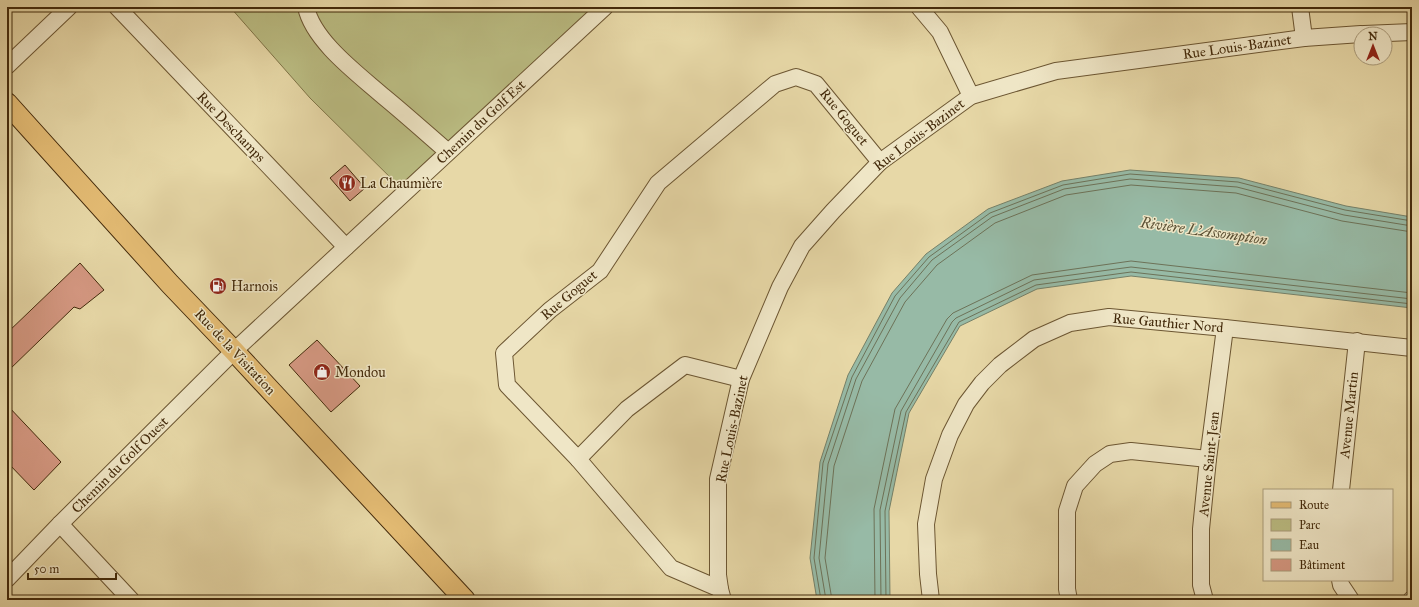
<svg xmlns="http://www.w3.org/2000/svg" width="1419" height="607" font-family="'IM FELL Great Primer',serif">
<rect width="100%" height="100%" fill="#e7d8a7"/>
<filter id="stains"><feTurbulence type="fractalNoise" baseFrequency=".005" numOctaves="4"/><feColorMatrix values="0 0 0 0 .2 0 0 0 0 .09 0 0 0 0 .02 0 0 0 .5 -.17"/></filter>
<radialGradient id="worn" r=".72"><stop offset=".6" stop-color="#630" stop-opacity="0"/><stop offset="1" stop-color="#630" stop-opacity=".3"/></radialGradient>
<polygon fill="#bbbd83" stroke="#7f7447" points="230,7 608,7 405,192 310,98"/>
<polygon fill="#97baa6" stroke="#758068" points="1130,170 1239,178 1346,206 1412,217 1412,308 1131,276 1037,289 960,326 909,413 889,511 890,600 817,600 810,558 820,462 848,375 892,293 926,254 988,209 1062,181"/>
<g fill="none" stroke-linecap="round" stroke-linejoin="round">
<g stroke="#6d7258" stroke-width="1">
<polyline points="821,600 814,558 823,463 852,377 895,296 929,257 990,213 1063,185 1130,174 1238,182 1345,210 1412,221"/>
<polyline points="826,600 819,558 828,464 856,379 900,298 932,260 992,217 1064,189 1130,179 1237,187 1344,215 1412,226"/>
<polyline points="832,600 825,558 834,466 862,381 905,302 937,265 995,223 1066,195 1131,185 1236,193 1342,221 1412,232"/>
<polyline points="875,600 874,509 895,409 947,319 953,313 1032,275 1131,261 1412,293"/>
<polyline points="881,600 880,510 901,411 952,322 956,318 1034,280 1131,267 1412,299"/>
<polyline points="886,600 885,511 906,412 959,322 1036,285 1131,272 1412,304"/>
</g>
</g>
<g fill="#d59882" stroke="#432a0b">
<polygon points="345,165 365,188 350,201 330,178"/>
<polygon points="80,263 104,290 80,309 74,307 8,371 7,402 7,333"/>
<polygon points="317,340 360,386 331,412 289,365"/>
<polygon points="7,405 61,462 34,490 7,462"/>
</g>
<g fill="none" stroke-linecap="round" stroke-linejoin="round">
<g stroke="#6c5632" stroke-width="18">
<g id="minor">
<polyline points="117,7 346,247"/>
<path d="M306 7C313 41 358 74 383 96 405 114 426 133 448 152"/>
<polyline points="919,7 940,32 971,96"/>
<polyline points="1300,7 1304,38"/>
<polyline points="1364,34 1412,32"/>
<polyline points="7,66 69,7"/>
<polyline points="578,459 627,409 685,365 741,379"/>
<polyline points="1341,490 1357,341"/>
<polyline points="60,524 131,600"/>
<polyline points="7,579 60,524 234,351 605,7"/>
<polyline points="1340,580 1341,585 1351,600"/>
<polyline points="720,589 671,568 578,459 507,385 504,353 550,310 600,271 658,183 775,84 796,77 816,84 880,162"/>
<polyline points="723,600 720,589 718,575 718,479 741,379 780,287 802,246 833,211 880,162 971,96 1056,71 1304,38 1361,34"/>
<polyline points="931,600 928,574 926,524 934,479 950,435 966,404 982,383 1000,365 1034,339 1070,323 1109,317 1225,328 1412,348"/>
<polyline points="1069,600 1067,589 1067,511 1075,486 1095,464 1110,454 1131,451 1208,459"/>
<polyline points="1205,600 1201,585 1201,529 1208,459 1225,328"/>
<polyline points="1411,600 1412,599"/>
</g>
</g>
<g stroke="#432a0b" stroke-width="22">
<polyline id="major" points="7,103 170,284 234,351 465,600"/>
</g>
<use href="#minor" stroke="#efe6c6" stroke-width="16"/>
<use href="#major" stroke="#e4bc74" stroke-width="20"/>
</g>
<defs>
<g id="restaurant-disc" transform="scale(0.9)"><circle r="9.5" fill="#8f2418" stroke="#efe6c6"/><path d="M-5-6h1v4h1v-4h1v4h1v-4h1v5L-1.5 .5V6h-2V.5L-5-1ZM5-6V6H3V1.5H1.5Q1.5-4 5-6Z" fill="#fff"/></g>
<g id="fuel-disc" transform="scale(0.9)"><circle r="9.5" fill="#8f2418" stroke="#efe6c6"/><path d="M-5.5-6h7V0h2V4h1.3V-2.5L3-4.5l.8-.8L6-3V5H2.5V1h-1V6h-7ZM-4.2-4.7v3.2H.2V-4.7Z" fill="#fff"/></g>
<g id="shop-disc" transform="scale(0.9)"><circle r="9.5" fill="#8f2418" stroke="#efe6c6"/><path d="M-5-2.5h2.3a2.7 3.5 0 0 1 5.4 0H5L5.5 6h-11ZM-1.5-2.5h3a1.5 2.3 0 0 0-3 0Z" fill="#fff"/></g>
</defs>
<g fill-rule="evenodd">
<use href="#restaurant-disc" x="347" y="183"/>
<use href="#fuel-disc" x="218" y="286"/>
<use href="#shop-disc" x="322" y="372"/>
</g>
<g text-anchor="middle" dominant-baseline="central" stroke-width="3" stroke-linejoin="round" paint-order="stroke">
<g font-size="14" fill="#432a0b" stroke="#efe6c6">
<text transform="translate(1237 47) rotate(-8)">Rue Louis-Bazinet</text>
<text transform="translate(844 117) rotate(51)">Rue Goguet</text>
<text transform="translate(481 122) rotate(-43)">Chemin du Golf Est</text>
<text transform="translate(231 127) rotate(46)">Rue Deschamps</text>
<text transform="translate(919 135) rotate(-37)">Rue Louis-Bazinet</text>
<text transform="translate(569 295) rotate(-40)">Rue Goguet</text>
<text transform="translate(1168 323) rotate(5)">Rue Gauthier Nord</text>
<text transform="translate(235 352) rotate(47)">Rue de la Visitation</text>
<text transform="translate(1349 415) rotate(-84)">Avenue Martin</text>
<text transform="translate(732 429) rotate(-78)">Rue Louis-Bazinet</text>
<text transform="translate(1209 464) rotate(-84)">Avenue Saint-Jean</text>
<text transform="translate(120 465) rotate(-45)">Chemin du Golf Ouest</text>
</g>
<g font-size="14" fill="#432a0b" stroke="#efe6c6" text-anchor="start">
<text x="360" y="183">La Chaumière</text>
<text x="231" y="286">Harnois</text>
<text x="335" y="372">Mondou</text>
</g>
<g font-size="15" font-style="italic" fill="#584e32" stroke="#efe6c6">
<text transform="translate(1204 231) rotate(8)">Rivière L'Assomption</text>
</g>
</g>
<rect width="1419" height="607" fill="none" stroke="#e7d8a7" stroke-width="24"/>
<rect x="8" y="8" width="1403" height="591" fill="none" stroke="#432a0b" stroke-width="2"/>
<rect x="12" y="12" width="1395" height="583" fill="none" stroke="#432a0b"/>
<rect x="1263" y="489" width="130" height="92" fill="#efe6c6" stroke="#aa9b7b"/>
<rect x="1271" y="502" width="20" height="6" fill="#e4bc74" stroke="#aa9b7b"/>
<text x="1299" y="509" font-size="12" fill="#432a0b">Route</text>
<rect x="1271" y="519" width="20" height="12" fill="#bbbd83" stroke="#aa9b7b"/>
<text x="1299" y="529" font-size="12" fill="#432a0b">Parc</text>
<rect x="1271" y="539" width="20" height="12" fill="#97baa6" stroke="#aa9b7b"/>
<text x="1299" y="549" font-size="12" fill="#432a0b">Eau</text>
<rect x="1271" y="559" width="20" height="12" fill="#d59882" stroke="#aa9b7b"/>
<text x="1299" y="569" font-size="12" fill="#432a0b">Bâtiment</text>
<g transform="translate(1373 46)"><circle r="19" fill="#efe6c6" stroke="#aa9b7b"/>
<path d="M0-3L7 15L0 10L-7 15Z" fill="#8f2418"/>
<text y="-6" font-size="11" font-weight="bold" text-anchor="middle" fill="#432a0b">N</text>
</g>
<path d="M28 573v6h88v-6" fill="none" stroke="#432a0b" stroke-width="2"/>
<text x="34" y="573" font-size="12" fill="#432a0b" stroke="#efe6c6" stroke-width="3" paint-order="stroke">50 m</text>
<rect width="100%" height="100%" filter="url(#stains)"/>
<rect width="100%" height="100%" fill="url(#worn)"/>
</svg>
